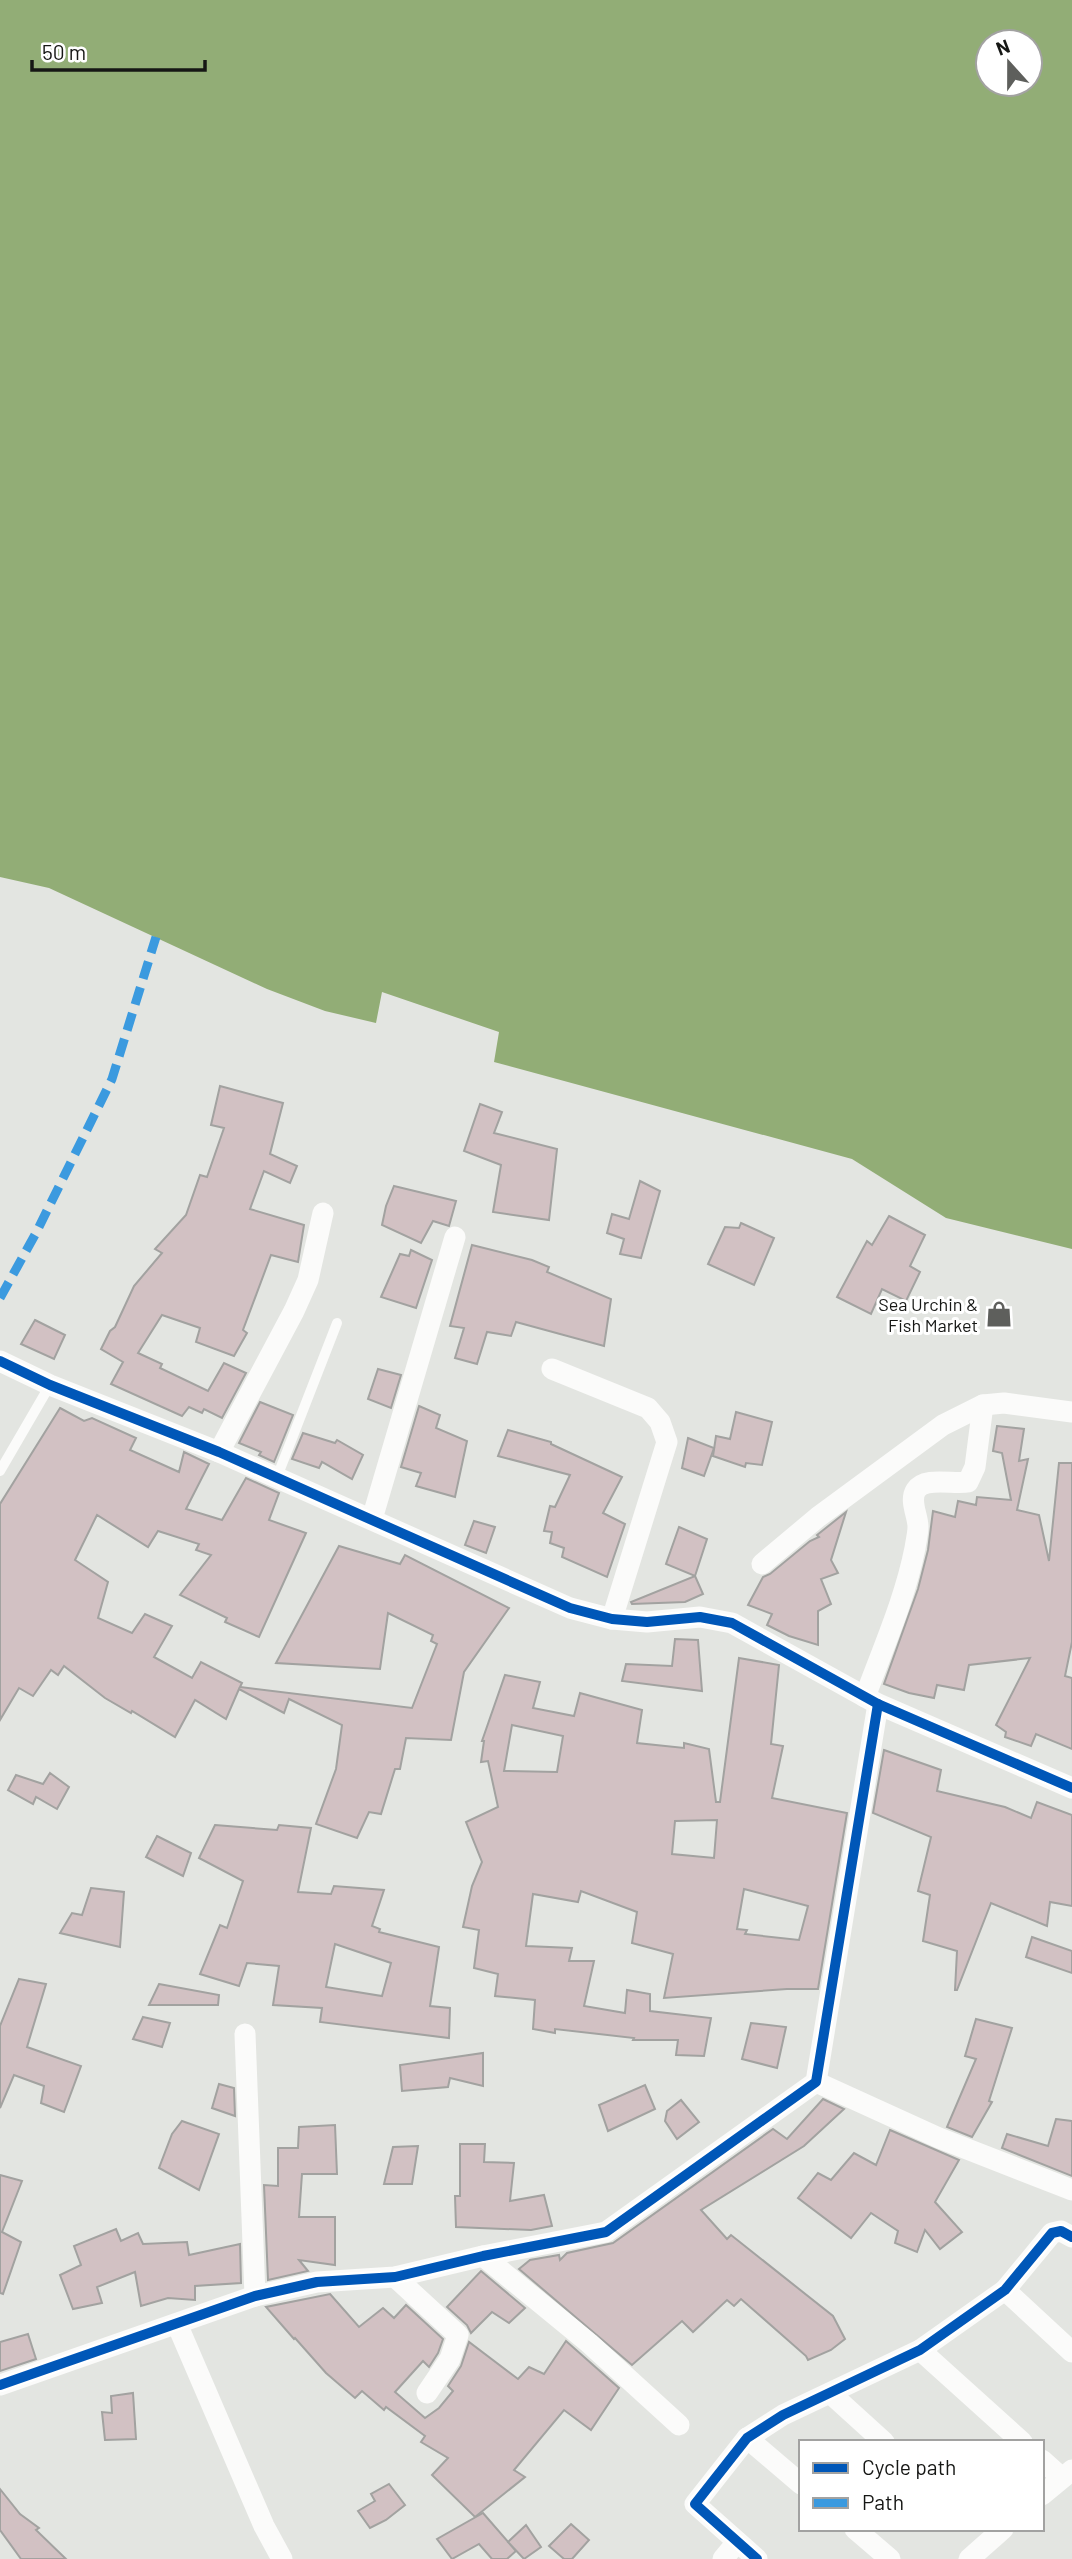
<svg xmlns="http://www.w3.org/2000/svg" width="1072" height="2559" font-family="Barlow,sans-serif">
<rect width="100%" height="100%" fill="#e3e5e1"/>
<path fill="#92ad76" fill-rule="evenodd" d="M0 0H1072V1249L946 1218 852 1159 494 1062 499 1032 382 992 376 1023 325 1011 267 989 49 888 0 877ZM988 42H1030V84H988Z"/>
<g fill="#d2c1c3" stroke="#a2a2a0" stroke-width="2" fill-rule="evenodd">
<polygon points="220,1086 283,1103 270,1154 297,1166 290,1183 264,1171 250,1209 304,1225 298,1262 271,1255 243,1330 247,1333 234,1356 196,1342 200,1328 162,1315 138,1353 162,1364 160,1368 208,1391 224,1363 246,1373 222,1418 204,1409 202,1413 189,1407 182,1416 111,1384 123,1362 101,1349 110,1331 115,1327 134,1286 162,1253 155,1249 186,1215 200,1175 207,1177 224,1128 211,1125"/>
<polygon points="480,1104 502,1112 494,1133 557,1149 549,1220 493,1212 501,1165 464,1151"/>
<polygon points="640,1181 660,1191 641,1258 620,1254 624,1239 607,1233 612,1214 629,1219"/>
<polygon points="394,1186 456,1201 449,1226 433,1221 421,1243 382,1225 386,1206"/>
<polygon points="889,1216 925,1235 910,1266 920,1272 906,1301 882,1289 871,1314 837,1297 867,1241 872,1245"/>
<polygon points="741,1223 774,1238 754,1285 708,1264 725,1227 739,1228"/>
<polygon points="472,1245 532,1260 549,1267 547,1272 611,1299 604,1346 516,1322 511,1336 487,1332 477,1364 455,1358 464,1328 450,1326"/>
<polygon points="411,1250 432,1260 416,1308 381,1297 400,1254 409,1256"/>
<polygon points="35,1320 65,1335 54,1359 21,1344"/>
<polygon points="378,1369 401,1375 391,1408 368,1399"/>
<polygon points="260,1402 293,1415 274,1462 259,1455 261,1452 239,1443"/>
<polygon points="419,1406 440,1415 436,1428 467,1441 455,1497 416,1486 421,1473 401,1467"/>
<polygon points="60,1408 84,1421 92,1418 136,1438 130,1450 179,1472 184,1452 209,1464 186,1509 222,1520 246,1478 279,1493 269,1520 306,1533 259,1637 225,1622 227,1618 180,1595 211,1555 196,1550 199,1544 158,1531 148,1547 97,1515 75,1560 108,1582 98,1618 132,1633 145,1614 172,1626 154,1657 192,1678 201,1662 242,1683 240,1687 412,1708 437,1644 431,1641 433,1635 388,1613 380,1669 276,1663 339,1546 400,1564 405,1555 509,1608 464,1672 451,1740 406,1738 400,1769 395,1769 381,1814 369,1812 357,1838 316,1824 336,1769 342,1725 289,1699 284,1713 239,1689 226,1719 195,1700 175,1737 132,1711 131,1713 105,1698 64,1666 58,1675 51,1670 33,1696 19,1688 0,1720 0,1504"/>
<polygon points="736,1412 772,1422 762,1465 746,1463 745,1467 713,1456 716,1436 730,1439"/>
<polygon points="997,1426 1024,1429 1019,1461 1028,1459 1017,1510 1039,1515 1049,1561 1059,1463 1072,1463 1072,1642 1065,1676 1072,1678 1072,1749 1036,1734 1031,1746 1005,1737 1006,1732 996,1725 1030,1658 969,1665 964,1690 937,1685 934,1698 909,1693 884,1684 918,1589 928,1550 933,1511 955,1517 958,1501 976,1505 977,1497 1011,1500 1002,1453 993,1451"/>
<polygon points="508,1430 551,1442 551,1444 622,1477 603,1513 625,1524 607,1577 562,1557 564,1548 550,1543 552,1532 544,1531 550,1506 555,1507 570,1475 498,1456"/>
<polygon points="303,1433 335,1443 337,1440 363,1455 352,1479 322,1462 319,1468 292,1459"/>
<polygon points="688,1438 714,1448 704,1476 682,1468"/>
<polygon points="846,1512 831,1560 838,1573 821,1579 831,1604 818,1611 818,1645 789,1636 767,1625 772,1614 748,1605 763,1577 770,1574 810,1541 819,1537 817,1535"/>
<polygon points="474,1521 495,1527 486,1553 465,1545"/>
<polygon points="679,1527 707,1539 695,1576 666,1564"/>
<polygon points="695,1576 703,1594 685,1602 632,1604 631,1602"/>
<polygon points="675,1639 698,1640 702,1691 622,1681 626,1664 672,1666"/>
<path d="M739 1658 779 1665 771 1744 783 1746 772 1798 847 1813 818 1989H787L664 1998 673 1954 632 1943 637 1912 581 1891 578 1902 533 1894 526 1946 572 1948 569 1961H594L584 2006 625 2013 627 1990 650 1994V2011L711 2018 704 2056 676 2055 678 2040H633L634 2038 555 2029V2033L533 2029 535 2000 495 1996 498 1974 474 1968 479 1930 463 1927 472 1886 482 1862 466 1822 498 1807 488 1761 481 1762 484 1741H482L505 1675 540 1682 533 1708 574 1716 580 1693 642 1710 637 1743 684 1748V1743L709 1749 716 1802H720ZM512 1725 563 1736 557 1772 504 1771ZM717 1820 714 1858 672 1854 675 1821ZM744 1889 808 1906 799 1940 745 1934 747 1930 737 1929Z"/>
<polygon points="884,1750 941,1770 937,1791 1005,1807 1031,1818 1037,1802 1072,1815 1072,1906 1050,1902 1047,1926 991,1903 957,1990 955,1990 957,1951 923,1941 930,1895 918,1891 931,1837 873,1813"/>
<polygon points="50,1773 69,1787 57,1809 36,1797 33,1804 8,1790 16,1775 43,1784"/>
<path d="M215 1825 277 1830 279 1825 311 1828 298 1892 331 1894 334 1886 384 1890 372 1926 380 1929 379 1932 439 1947 430 2006 450 2008 449 2038 320 2022 322 2008 273 2005 279 1966 247 1963 239 1986 200 1974 220 1925 227 1928 243 1881 199 1858ZM335 1944 391 1963 382 1996 326 1987Z"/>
<polygon points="157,1836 191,1853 183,1876 146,1857"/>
<polygon points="91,1888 124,1892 120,1947 60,1933 72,1913 82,1915"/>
<polygon points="1032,1937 1072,1951 1072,1973 1026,1957"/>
<polygon points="19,1979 46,1984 27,2047 81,2066 64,2112 41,2103 44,2086 14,2075 0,2108 0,2026"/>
<polygon points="159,1984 219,1995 218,2005 149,2005"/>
<polygon points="143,2017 170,2023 162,2047 133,2039"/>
<polygon points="976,2019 1012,2028 989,2101 992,2102 972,2137 947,2127 976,2059 965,2056"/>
<polygon points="751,2023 786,2027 777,2068 742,2059"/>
<polygon points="483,2053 483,2086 450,2078 448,2087 402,2091 400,2065"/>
<polygon points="219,2084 234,2088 235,2116 212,2108"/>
<polygon points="645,2085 655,2109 608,2131 599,2105"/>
<polygon points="823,2099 844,2109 804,2146 701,2210 727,2239 731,2235 833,2316 845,2339 831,2350 808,2360 806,2356 741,2299 734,2306 727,2300 693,2332 682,2321 632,2365 519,2269 530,2260 559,2255 560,2260 567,2253 613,2243 773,2129 787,2139"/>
<polygon points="681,2100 699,2122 677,2139 665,2121 667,2111"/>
<polygon points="1056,2119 1072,2121 1072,2176 1002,2148 1007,2134 1048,2146"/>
<polygon points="182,2121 219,2134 199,2190 159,2168 172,2134"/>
<polygon points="335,2125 337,2174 302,2174 299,2217 335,2217 335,2265 299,2260 308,2271 268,2280 264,2185 278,2186 278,2148 298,2148 299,2127"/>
<polygon points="890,2130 959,2160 935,2202 962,2232 940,2249 925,2230 917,2252 895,2243 898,2231 871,2213 851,2238 798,2198 818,2173 831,2180 854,2153 876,2165"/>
<polygon points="460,2144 485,2144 484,2162 514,2163 510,2201 544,2195 552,2226 531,2230 456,2227 455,2196 460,2196"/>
<polygon points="418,2146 412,2184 384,2184 393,2147"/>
<polygon points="0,2175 22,2181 2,2232 21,2242 3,2294 0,2293"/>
<polygon points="116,2229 121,2241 138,2233 143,2244 187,2242 189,2255 240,2244 241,2283 195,2286 195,2300 168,2298 141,2306 135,2272 97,2287 102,2303 73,2309 60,2275 81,2265 74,2246"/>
<polygon points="481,2271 525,2308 509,2323 492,2312 471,2333 467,2325 447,2307"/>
<polygon points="330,2294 359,2327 383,2308 394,2318 406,2305 443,2339 438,2353 429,2367 423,2361 395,2392 425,2418 439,2408 453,2391 448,2386 461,2366 469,2342 518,2379 529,2367 544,2374 566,2341 619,2388 591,2430 564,2410 514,2470 525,2477 475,2517 432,2475 448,2458 421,2442 425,2436 386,2407 384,2410 362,2391 355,2398 326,2373 295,2338 294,2339 266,2307"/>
<polygon points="28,2334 36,2359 0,2371 0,2342"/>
<polygon points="133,2393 136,2439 105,2440 102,2412 112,2413 111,2396"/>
<polygon points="389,2484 405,2505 386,2520 370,2528 358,2511 375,2501 371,2494"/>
<polygon points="0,2489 20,2514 39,2528 36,2530 66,2559 21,2559 0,2530"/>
<polygon points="483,2513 516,2551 507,2559 492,2559 479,2544 452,2559 437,2539"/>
<polygon points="571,2524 589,2540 572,2559 564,2559 549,2546"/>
<polygon points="526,2525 541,2547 524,2559 508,2542"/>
</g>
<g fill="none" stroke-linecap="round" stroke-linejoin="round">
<g stroke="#fbfbfa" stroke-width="10">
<polyline points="0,1471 50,1385"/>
<polyline points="277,1477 337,1323"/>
</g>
<g stroke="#fbfbfa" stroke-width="21">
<polyline points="0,1361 50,1385 219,1452 570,1608 612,1619 647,1622 700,1617 732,1623 878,1704 1072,1788"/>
<polyline points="552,1369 648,1408 660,1422 667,1442 612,1619"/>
<polyline points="219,1452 294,1311 308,1280 323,1213"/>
<polyline points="372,1519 455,1237"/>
<polyline points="762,1564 818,1517 943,1425 983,1405 1004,1403 1072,1412"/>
<path d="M865 1697C883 1648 905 1599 915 1548 916 1541 918 1533 918 1527 918 1515 909 1501 916 1490 925 1476 954 1485 968 1482L975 1467 983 1405"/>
<polyline points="245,2034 255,2296"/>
<polyline points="816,2082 939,2138 1072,2190"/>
<polyline points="483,2256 589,2343 679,2425"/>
<polyline points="395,2277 458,2335 450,2359 427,2393"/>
<polyline points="1005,2290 1072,2352"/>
<polyline points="177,2324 264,2526 282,2559"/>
<polyline points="920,2350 1022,2442"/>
<polyline points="0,2385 255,2296 317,2282 395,2277 483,2256 606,2232 816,2082 878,1704"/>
<polyline points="830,2393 884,2442"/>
<polyline points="747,2438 801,2484"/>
<polyline points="1042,2460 1062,2478"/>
<polyline points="1042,2495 1072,2470"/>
<polyline points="855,2529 890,2559"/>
<polyline points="723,2559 737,2542"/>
<polyline points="757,2559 695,2504 747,2438 783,2415 920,2350 1005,2290 1052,2233 1061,2231 1072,2237"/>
<polyline points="969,2559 1003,2529"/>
</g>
<polyline stroke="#3b9adf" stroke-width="9" stroke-dasharray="18 9" stroke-linecap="butt" points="0,1298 36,1233 112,1079 156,937"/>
<g stroke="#fff" stroke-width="15">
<g id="cycleway">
<polyline points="0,1361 50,1385 219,1452 570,1608 612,1619 647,1622 700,1617 732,1623 878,1704 1072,1788"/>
<polyline points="0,2385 255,2296 317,2282 395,2277 483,2256 606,2232 816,2082 878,1704"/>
<polyline points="757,2559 695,2504 747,2438 783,2415 920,2350 1005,2290 1052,2233 1061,2231 1072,2237"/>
</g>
</g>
<use href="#cycleway" stroke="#0057b8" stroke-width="10"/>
</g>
<defs>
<g id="shop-bare" transform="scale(2.1)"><path d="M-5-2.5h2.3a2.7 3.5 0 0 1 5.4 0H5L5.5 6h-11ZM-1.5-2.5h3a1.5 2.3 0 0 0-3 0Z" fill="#5e5f5c" stroke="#fff" stroke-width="2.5" paint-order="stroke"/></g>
</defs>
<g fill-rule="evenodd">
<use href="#shop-bare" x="999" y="1314"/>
</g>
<g text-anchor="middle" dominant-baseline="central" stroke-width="6" stroke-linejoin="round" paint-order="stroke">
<g font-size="18" fill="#161715" stroke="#fff" text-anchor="end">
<text x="978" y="1304">Sea Urchin &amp;<tspan x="978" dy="21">Fish Market</tspan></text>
</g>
</g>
<rect x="799" y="2440" width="245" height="91" fill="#ffffff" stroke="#a2a2a1" stroke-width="2"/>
<rect x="813" y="2463" width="35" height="10" fill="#0057b8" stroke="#a2a2a1" stroke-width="2"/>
<text x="862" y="2475" font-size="21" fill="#161715">Cycle path</text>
<rect x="813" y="2498" width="35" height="10" fill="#3b9adf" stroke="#a2a2a1" stroke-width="2"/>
<text x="862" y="2510" font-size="21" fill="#161715">Path</text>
<g transform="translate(1009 63) rotate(339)"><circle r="33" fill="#ffffff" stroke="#a2a2a1" stroke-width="2"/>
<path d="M0-5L12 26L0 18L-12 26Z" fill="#5e5f5c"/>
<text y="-10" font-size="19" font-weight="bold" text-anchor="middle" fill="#161715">N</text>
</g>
<path d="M32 60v10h173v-10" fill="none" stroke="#161715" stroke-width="3.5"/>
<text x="42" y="60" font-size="21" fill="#161715" stroke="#ffffff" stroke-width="5" paint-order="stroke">50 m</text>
</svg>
